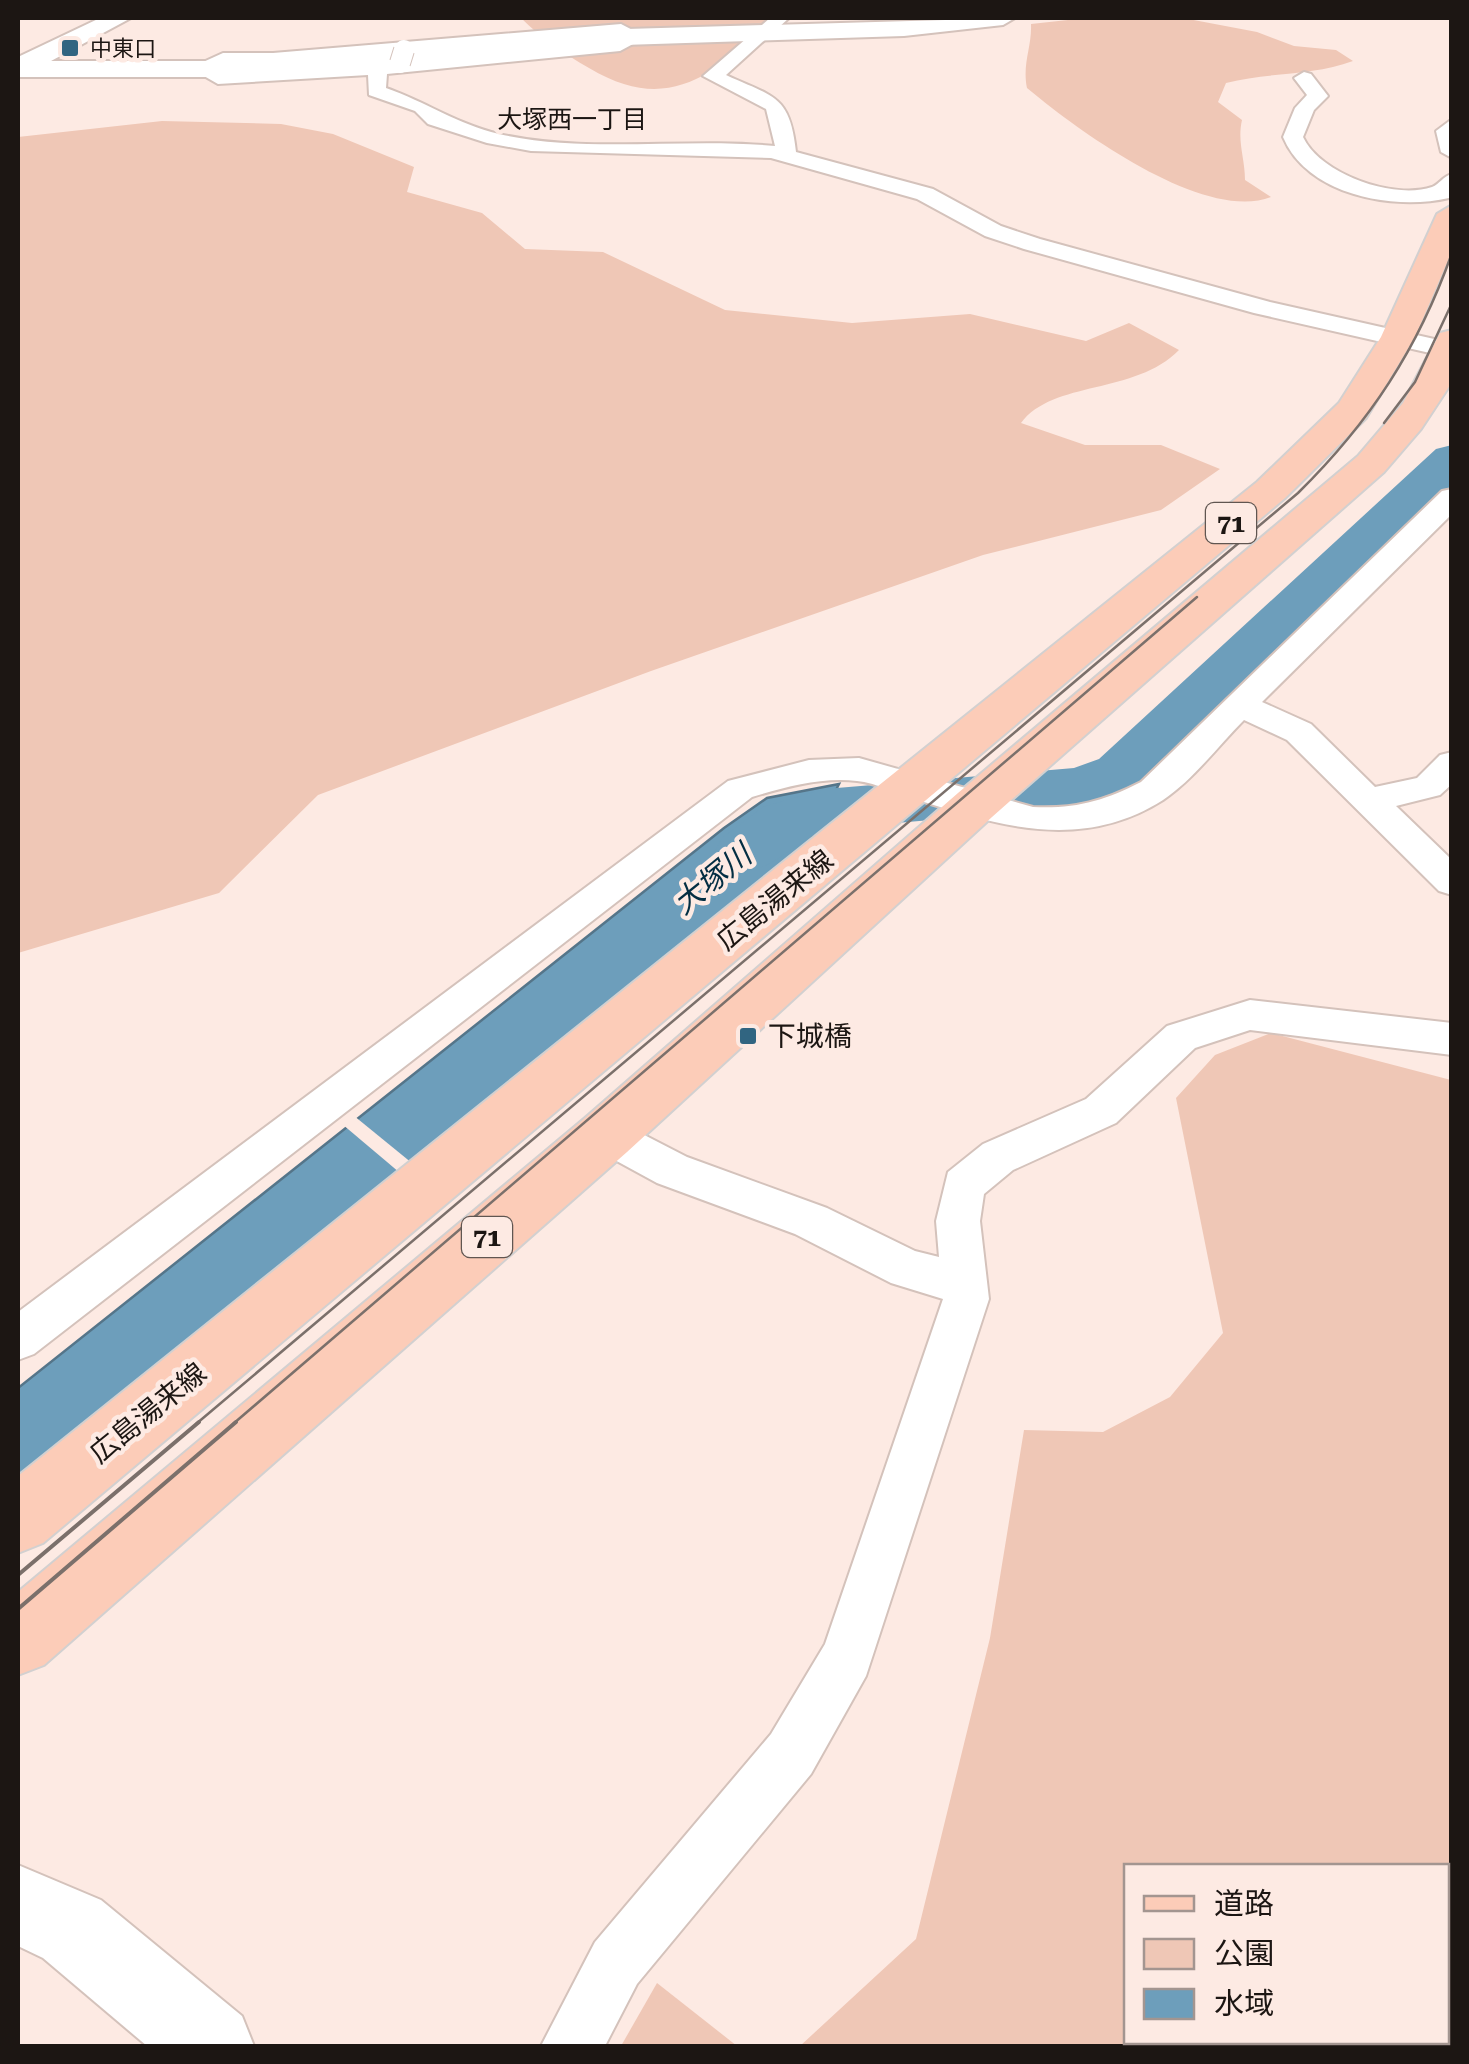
<svg xmlns="http://www.w3.org/2000/svg" width="1469" height="2064" font-family="'Roboto Serif','Noto Sans JP',serif">
<rect width="100%" height="100%" fill="#fdeae3"/>
<g fill="#efc7b6" fill-rule="evenodd">
<path d="M521 18H785C715 67 675 119 589 68 563 53 542 39 521 18Z"/>
<path d="M1086 18H1183L1257 32 1294 46 1336 50 1353 61C1313 76 1268 72 1226 83L1218 102 1242 120C1237 142 1245 158 1245 180L1271 197C1204 223 1077 130 1027 88 1022 64 1032 47 1031 24Z"/>
<path d="M162 121 281 124 333 134 414 167 407 192 482 213 525 249 603 252 725 310 852 323 970 314 1086 341 1129 323 1179 350C1135 395 1053 380 1021 423L1085 445H1161L1220 469 1161 510 983 555 651 671 318 795 219 893 18 953V137Z"/>
<path d="M1271 1033 1451 1080V2046H800L916 1939 990 1638 1024 1430 1103 1432 1170 1397 1223 1333 1176 1098 1215 1055ZM1446 1866V2042H1126V1866Z"/>
<polygon points="657,1983 737,2046 621,2046"/>
</g>
<polygon fill="#6d9ebb" stroke="#557589" stroke-width="2.5" points="839,784 809,844 18,1485 18,1388 724,828 767,798"/>
<polygon fill="#fdeae3" points="353,1115 418,1168 406,1178 342,1124"/>
<g fill="none" stroke-linecap="round" stroke-linejoin="round">
<path fill="#6d9ebb" fill-rule="evenodd" d="M1452 445V485L1141 787 1077 807 829 829C786 843 770 882 722 868L714 853 722 838 763 807 825 789 1074 768 1099 759 1436 449Z"/>
<g stroke="#d4c2bb" stroke-width="4">
<g id="street">
<path d="M770 18H789L726 75C773 97 790 94 796 152L933 189 1001 226 1040 239 1270 302 1452 343V358L1254 313 1024 249 985 236 917 199 771 158 531 151 487 143 428 124 415 111 369 95 368 75 218 84 190 68 223 53H273L621 24 646 37 620 51 387 74 386 88C426 102 457 124 499 134 587 154 684 137 775 146L766 109 703 76ZM622 37 378 63 221 72 215 69Z"/>
<path d="M1304 72 1311 74 1328 96 1314 110 1303 137C1320 174 1394 200 1432 187 1440 184 1443 176 1452 174L1449 198C1393 211 1307 195 1283 137L1295 108 1307 95 1294 78Z"/>
<polygon points="1452,119 1452,158 1441,152 1436,131"/>
<path d="M1452 489V514L1262 702 1311 724 1375 787 1417 778 1440 755 1452 752V784L1440 795 1396 806 1452 860V895L1439 891 1287 740 1244 720C1219 745 1193 780 1163 800 1081 852 999 826 915 799 896 793 876 783 857 781 821 777 786 787 752 797L34 1354 18 1360V1312L728 781 809 760 859 758 1033 807C1075 809 1104 801 1141 782L1442 491Z"/>
<polygon points="1250,1000 1452,1023 1452,1055 1250,1030 1195,1048 1116,1123 1013,1170 984,1194 980,1221 989,1299 866,1676 811,1774 637,1984 605,2046 541,2046 595,1942 771,1734 825,1644 943,1299 891,1283 795,1234 657,1183 591,1147 585,1135 591,1123 606,1118 621,1123 687,1157 827,1208 915,1251 939,1257 936,1221 948,1172 983,1144 1086,1099 1167,1026"/>
</g>
</g>
<g stroke="#d4c2bb" stroke-width="4">
<g id="secondary">
<polygon points="100,18 131,18 51,61 243,61 592,30 1015,18 1003,25 904,36 592,46 243,77 18,77 18,57"/>
<polygon points="18,1865 101,1900 242,2016 254,2046 147,2046 43,1958 18,1946"/>
</g>
</g>
<g stroke="#d2d0d0" stroke-width="4">
<g id="primary">
<polygon points="1452,205 1452,251 1415,337 1366,418 1285,498 43,1543 18,1553 18,1476 1257,482 1339,403 1381,337 1437,214"/>
<polygon points="1452,330 1452,382 1421,429 1384,472 992,817 627,1152 44,1665 18,1675 18,1592 585,1118 958,793 1358,456 1403,403 1440,333"/>
</g>
</g>
<use href="#street" fill="#fff" fill-rule="evenodd"/>
<use href="#secondary" fill="#fff" fill-rule="evenodd"/>
<use href="#primary" fill="#fcccb8" fill-rule="evenodd"/>
<g stroke="#7b706b" stroke-width="2.5">
<polyline points="1384,423 1415,382 1452,303"/>
<path d="M196 1424 1298 493C1370 422 1418 349 1452 253"/>
<polyline points="233,1424 1197,597"/>
</g>
<g stroke="#7b706b" stroke-width="4">
<polyline points="18,1575 199,1422"/>
<polyline points="18,1609 236,1422"/>
</g>
<g stroke="#d4c2bb" stroke-width="22" stroke-linecap="butt">
<polyline id="street-bridge" points="400,63 404,50"/>
</g>
<use href="#street-bridge" stroke="#fff" stroke-width="20"/>
</g>
<g fill="#316581" stroke="#fdeae3" stroke-width="4">
<rect x="60" y="38" width="20" height="20" rx="5"/>
<rect x="738" y="1026" width="20" height="20" rx="5"/>
</g>
<g text-anchor="middle" dominant-baseline="central" stroke-width="9" stroke-linejoin="round" paint-order="stroke">
<g font-size="22" fill="#1c1613" stroke="#fdeae3" text-anchor="start">
<text x="90" y="48">中東口</text>
</g>
<g font-size="25" fill="#1c1613" stroke="#fdeae3">
<text x="572" y="119">大塚西一丁目</text>
</g>
<g fill="#fdeae3" stroke="#605651" stroke-width="2.5">
<rect x="1206" y="503" width="50" height="40" rx="8"/>
<rect x="462" y="1217" width="50" height="40" rx="8"/>
</g>
<g font-size="25" font-weight="bold" fill="#1c1613">
<text x="1231" y="523">71</text>
<text x="487" y="1237">71</text>
</g>
<g font-size="28" fill="#1c1613" stroke="#fdeae3">
<text transform="translate(775 900) rotate(-39)">広島湯来線</text>
<text transform="translate(148 1413) rotate(-39)">広島湯来線</text>
</g>
<g font-size="28" fill="#1c1613" stroke="#fdeae3" text-anchor="start">
<text x="768" y="1036">下城橋</text>
</g>
<g font-size="30" font-style="italic" fill="#032e43" stroke="#fdeae3">
<text transform="translate(712 879) rotate(-39)">大塚川</text>
</g>
</g>
<rect width="1469" height="2064" fill="none" stroke="#1c1613" stroke-width="40"/>
<rect x="1124" y="1864" width="325" height="180" fill="#fdeae3" stroke="#a39590" stroke-width="2.5"/>
<rect x="1144" y="1896" width="50" height="15" fill="#fcccb8" stroke="#a39590" stroke-width="2.5"/>
<text x="1214" y="1914" font-size="30" fill="#1c1613">道路</text>
<rect x="1144" y="1939" width="50" height="30" fill="#efc7b6" stroke="#a39590" stroke-width="2.5"/>
<text x="1214" y="1964" font-size="30" fill="#1c1613">公園</text>
<rect x="1144" y="1989" width="50" height="30" fill="#6d9ebb" stroke="#a39590" stroke-width="2.5"/>
<text x="1214" y="2014" font-size="30" fill="#1c1613">水域</text>
</svg>
